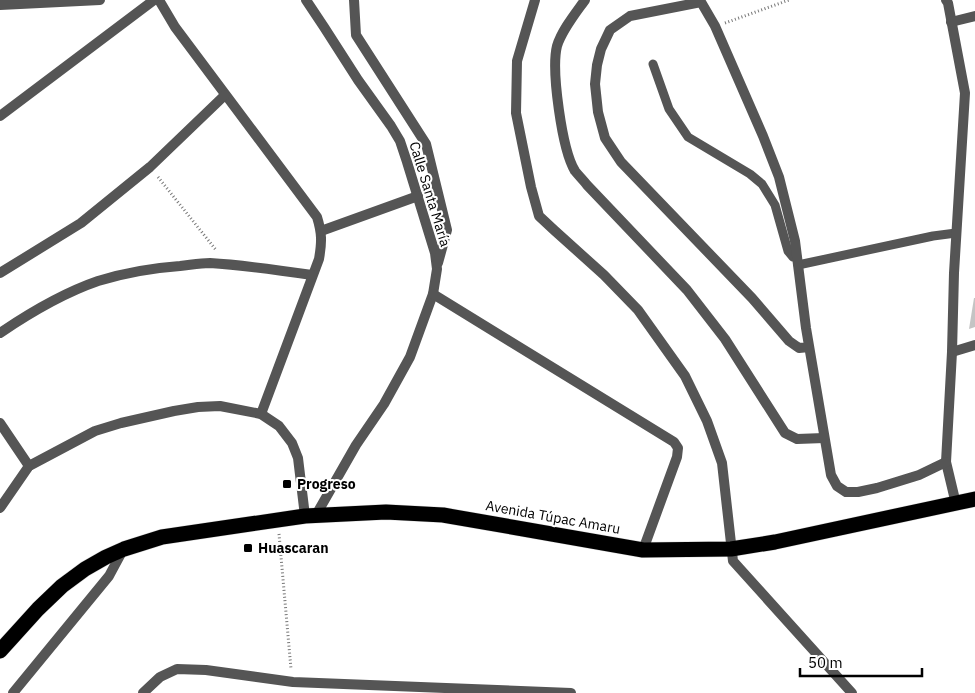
<svg xmlns="http://www.w3.org/2000/svg" width="975" height="693" font-family="'IBM Plex Sans',sans-serif">
<rect width="100%" height="100%" fill="#fff"/>
<polygon fill="#c4c4c4" points="974,298 975,298 975,327 969,329"/>
<g fill="none" stroke-linecap="round" stroke-linejoin="round">
<g stroke="#dbdbdb" stroke-width="16">
<polyline id="highway" points="0,651 38,609 62,586 85,569 106,557 124,549 162,537 305,516 386,512 443,515 643,550 731,549 775,542 975,499"/>
</g>
<g stroke="#777" stroke-width="3" stroke-dasharray="1 2.5" stroke-linecap="butt">
<polyline points="725,23 789,0"/>
<polyline points="158,177 216,250"/>
<polyline points="279,534 291,669"/>
</g>
<g stroke="#555" stroke-width="9">
<polyline points="653,64 669,109 688,137 750,174 762,184 775,205 788,251 793,257 797,257"/>
<polyline points="798,265 933,236 956,233"/>
</g>
<g stroke="#555" stroke-width="10">
<path d="M159 0 175 27 317 217C322 233 322 242 319 259L261 414"/>
<polyline points="306,0 324,27 358,80 391,126 400,141 407,162 435,253 437,269 433,294 410,357 384,404 356,445 316,515"/>
<polyline points="354,0 356,35 426,144 447,230 438,263"/>
<polyline points="535,0 517,61 516,113 531,187 539,216 554,230 604,275 638,310 685,376 707,421 722,463 733,561 852,693"/>
<path d="M585 0C575 14 562 30 557 46 551 70 562 150 575 171 579 176 584 181 587 185L687 290 725 339 785 433 797 439 824 438"/>
<polyline points="946,0 948,3 965,93 954,273 952,352 946,462 956,504"/>
<polyline points="0,5 100,0"/>
<polyline points="951,22 975,16"/>
<polyline points="0,116 154,0"/>
<polyline points="321,231 418,196"/>
<polyline points="0,273 81,223 150,167 225,95"/>
<polyline points="433,294 674,442 678,448 677,457 643,550"/>
<path d="M0 333C28 314 66 292 98 281 124 273 152 268 180 266 190 265 200 263 210 263 244 265 278 270 312 275"/>
<polyline points="809,347 799,348 789,341 752,298 621,162 605,138 598,112 595,84 597,65 601,49 610,30 630,16 701,2 715,26 763,136 779,177 795,241 806,328 831,475 837,486 846,492 858,492 877,488 919,475 946,462"/>
<polyline points="952,352 975,345"/>
<polyline points="0,423 29,466"/>
<polyline points="0,508 29,466 95,431 121,423 174,411 198,407 220,406 261,414 279,426 292,443 298,458 305,516"/>
<polyline points="13,693 109,576 123,550"/>
<polyline points="143,693 160,677 177,669 206,670 293,682 571,693"/>
</g>
<use href="#highway" stroke="#000" stroke-width="15"/>
</g>
<g fill="#000" stroke="#fff" stroke-width="2">
<rect x="282" y="479" width="10" height="10" rx="2.5"/>
<rect x="243" y="543" width="10" height="10" rx="2.5"/>
</g>
<g text-anchor="middle" dominant-baseline="central" stroke-width="4" stroke-linejoin="round" paint-order="stroke">
<g font-size="14" fill="#000" stroke="#fff">
<text transform="translate(430 194) rotate(73)">Calle Santa María</text>
<text transform="translate(553 517) rotate(10)">Avenida Túpac Amaru</text>
</g>
<g font-size="14" font-weight="bold" fill="#000" stroke="#fff" text-anchor="start">
<text x="297" y="484">Progreso</text>
<text x="258" y="548">Huascaran</text>
</g>
</g>
<path d="M800 668v8h122v-8" fill="none" stroke="#000000" stroke-width="2.5"/>
<text x="808" y="668" font-size="15" fill="#000000" stroke="#ffffff" stroke-width="4" paint-order="stroke">50 m</text>
</svg>
